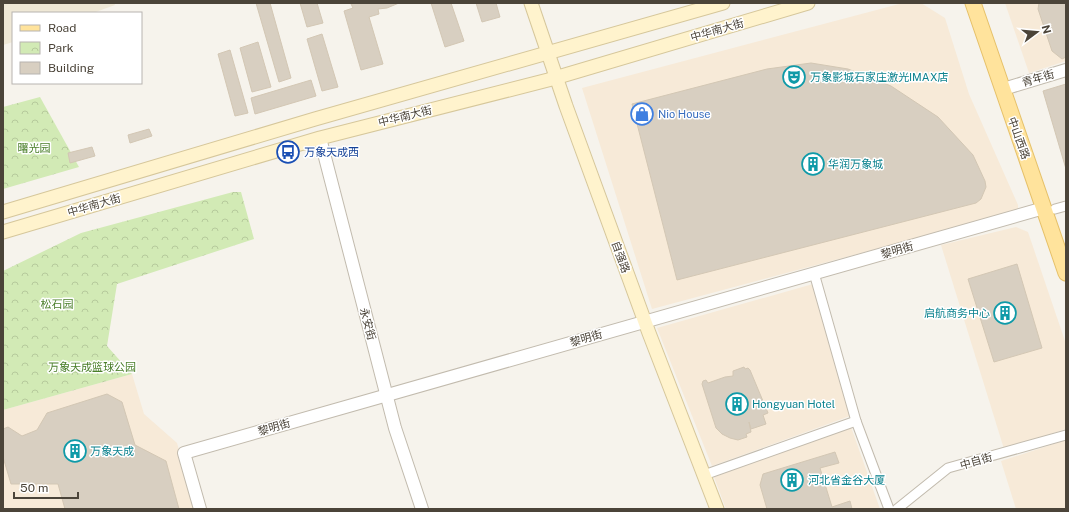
<svg xmlns="http://www.w3.org/2000/svg" width="1069" height="512" font-family="'Public Sans','Noto Sans SC',sans-serif">
<defs>
<pattern id="park-crowns" width="20" height="18" patternUnits="userSpaceOnUse"><rect width="20" height="18" fill="#d2eab5"/><path d="M2 6a3 3 0 1 1 6 0M12 15a3 3 0 1 1 6 0" fill="none" stroke="#b6ca9c"/></pattern>
</defs>
<rect width="100%" height="100%" fill="#f6f3ec"/>
<g fill="#f7ead8">
<polygon points="903,3 921,3 945,18 969,94 1018,205 1018,211 652,309 582,88"/>
<polygon points="1005,3 1066,3 1066,61 1029,73"/>
<polygon points="1016,227 1028,232 1066,344 1066,429 1004,449 941,245"/>
<polygon points="813,284 850,416 712,466 657,328"/>
<polygon points="132,374 144,414 177,443 195,509 3,509 3,410"/>
<polygon points="851,427 880,509 726,509 714,477"/>
<polygon points="1066,440 1066,509 1016,509 1001,461"/>
</g>
<polygon fill="#efe8d6" points="3,3 114,3 115,5 93,13 13,13 13,42 3,45"/>
<g fill="url(#park-crowns)">
<polygon points="40,97 79,167 3,189 3,107"/>
<polygon points="233,192 241,192 254,239 117,284 107,346 132,374 3,410 3,271 81,233"/>
</g>
<g fill="#d8cfc1" stroke="#d3c7b4">
<polygon points="256,3 270,3 291,78 279,82"/>
<polygon points="300,3 317,3 323,23 307,27"/>
<polygon points="355,3 399,3 387,8 378,9 379,14 369,17 383,64 361,70 344,11 353,8 351,4"/>
<polygon points="431,3 451,3 464,41 445,47"/>
<polygon points="476,3 496,3 500,17 482,22"/>
<polygon points="1039,3 1066,3 1066,57 1062,59 1052,51 1038,9"/>
<polygon points="322,34 338,87 322,91 307,39"/>
<polygon points="258,42 271,87 252,92 240,48"/>
<polygon points="230,50 248,113 235,116 218,54"/>
<polygon points="811,63 848,69 891,86 938,117 973,155 985,181 986,187 981,199 976,203 677,280 632,104 767,69"/>
<polygon points="311,80 316,96 255,114 251,98"/>
<polygon points="1066,84 1066,169 1043,91"/>
<polygon points="149,129 152,136 130,143 128,135"/>
<polygon points="92,147 95,156 70,163 68,153"/>
<polygon points="1017,264 1042,348 994,362 968,279"/>
<polygon points="744,367 745,369 748,368 750,370 768,413 763,415 766,424 751,429 749,422 751,432 746,434 747,437 738,440 730,438 722,434 716,428 702,384 703,381 706,380 708,383 725,377 733,376 733,371"/>
<polygon points="107,394 122,402 135,445 166,461 179,509 65,509 58,484 11,484 3,457 3,429 8,427 22,436 37,430 47,413"/>
<polygon points="835,452 839,463 820,468 832,507 850,501 852,509 767,509 760,485 763,474"/>
</g>
<g fill="none" stroke-linecap="round" stroke-linejoin="round">
<g stroke="#c2bbae" stroke-width="11">
<g id="minor">
<polyline points="1055,209 1066,206"/>
<polyline points="814,273 856,421 889,509"/>
<polyline points="704,475 856,421"/>
<polyline points="897,509 948,468 1066,435"/>
</g>
</g>
<g stroke="#c2bbae" stroke-width="14">
<g id="tertiary">
<polyline points="1010,87 1066,70"/>
<polyline points="320,138 395,428 422,509"/>
<polyline points="200,509 184,453 1044,208"/>
</g>
</g>
<g stroke="#d6c79b" stroke-width="15">
<g id="secondary">
<polyline points="531,3 566,106 649,333 717,509"/>
<polyline points="3,212 315,119 723,3"/>
<polyline points="3,232 320,138 548,80 808,3"/>
</g>
</g>
<g stroke="#e6c16a" stroke-width="17">
<polyline id="primary" points="973,3 1066,273"/>
</g>
<use href="#minor" stroke="#fff" stroke-width="9"/>
<use href="#tertiary" stroke="#fff" stroke-width="12"/>
<use href="#secondary" stroke="#fff3cd" stroke-width="13"/>
<use href="#primary" stroke="#ffe39c" stroke-width="15"/>
</g>
<defs>
<g id="theatre-ring" transform="scale(1.15)"><circle r="9.5" fill="#fff" stroke="#0f9aa8" stroke-width="1.5"/><path d="M-5-5.5Q0-4 5-5.5V0Q5 5 0 6Q-5 5-5 0ZM-3.3-2.5H-1v1.5H-3.3ZM1-2.5H3.3v1.5H1ZM-2.8 1Q0 5.5 2.8 1Z" fill="#0f9aa8"/></g>
<g id="shop-ring" transform="scale(1.15)"><circle r="9.5" fill="#fff" stroke="#3f7fe0" stroke-width="1.5"/><path d="M-5-2.5h2.3a2.7 3.5 0 0 1 5.4 0H5L5.5 6h-11ZM-1.5-2.5h3a1.5 2.3 0 0 0-3 0Z" fill="#3f7fe0"/></g>
<g id="bus-ring" transform="scale(1.15)"><circle r="9.5" fill="#fff" stroke="#1a4fb4" stroke-width="1.5"/><path d="M-5-6H5V4H4V6H2V4H-2V6H-4V4H-5ZM-3.5-4V0h7V-4ZM-3.5 1.2v1.5H-2V1.2ZM2 1.2v1.5H3.5V1.2Z" fill="#1a4fb4"/></g>
<g id="building-ring" transform="scale(1.15)"><circle r="9.5" fill="#fff" stroke="#0f9aa8" stroke-width="1.5"/><path d="M-4-6H4V6H1V3H-1V6H-4ZM-2.5-4.3h1.7v1.8h-1.7ZM.8-4.3h1.7v1.8H.8ZM-2.5-1h1.7V.8h-1.7ZM.8-1h1.7V.8H.8Z" fill="#0f9aa8"/></g>
</defs>
<g fill-rule="evenodd">
<use href="#theatre-ring" x="794" y="77"/>
<use href="#shop-ring" x="642" y="114"/>
<use href="#bus-ring" x="288" y="152"/>
<use href="#building-ring" x="813" y="164"/>
<use href="#building-ring" x="1005" y="313"/>
<use href="#building-ring" x="737" y="404"/>
<use href="#building-ring" x="75" y="451"/>
<use href="#building-ring" x="792" y="480"/>
</g>
<g text-anchor="middle" dominant-baseline="central" stroke-width="3" stroke-linejoin="round" paint-order="stroke">
<g font-size="11" fill="#4b4439" stroke="#fff">
<text transform="translate(717 30) rotate(-16)">中华南大街</text>
<text transform="translate(1038 78) rotate(-16)">青年街</text>
<text transform="translate(405 116) rotate(-14)">中华南大街</text>
<text transform="translate(1019 138) rotate(70)">中山西路</text>
<text transform="translate(94 205) rotate(-16)">中华南大街</text>
<text transform="translate(897 250) rotate(-16)">黎明街</text>
<text transform="translate(621 257) rotate(70)">自强路</text>
<text transform="translate(368 324) rotate(75)">永安街</text>
<text transform="translate(586 338) rotate(-16)">黎明街</text>
<text transform="translate(274 427) rotate(-16)">黎明街</text>
<text transform="translate(976 461) rotate(-16)">中自街</text>
</g>
<g font-size="11" fill="#0d838f" stroke="#fff" text-anchor="start">
<text x="810" y="77">万象影城石家庄激光IMAX店</text>
<text x="828" y="164">华润万象城</text>
<text x="990" y="313" text-anchor="end">启航商务中心</text>
<text x="752" y="404">Hongyuan Hotel</text>
<text x="90" y="451">万象天成</text>
<text x="808" y="480">河北省金谷大厦</text>
</g>
<g font-size="11" fill="#366cbe" stroke="#fff" text-anchor="start">
<text x="658" y="114">Nio House</text>
</g>
<g font-size="11" fill="#4a7f2a" stroke="#fff">
<text x="34" y="148">曙光园</text>
<text x="57" y="304">松石园</text>
<text x="92" y="367">万象天成篮球公园</text>
</g>
<g font-size="11" fill="#164399" stroke="#fff" text-anchor="start">
<text x="304" y="152">万象天成西</text>
</g>
</g>
<rect width="1069" height="512" fill="none" stroke="#4b4439" stroke-width="8"/>
<rect x="12" y="12" width="130" height="72" fill="#ffffff" stroke="#b7b4b0"/>
<rect x="20" y="25" width="20" height="6" fill="#ffe39c" stroke="#b7b4b0"/>
<text x="48" y="32" font-size="12" fill="#4b4439">Road</text>
<rect x="20" y="42" width="20" height="12" fill="url(#park-crowns)" stroke="#b7b4b0"/>
<text x="48" y="52" font-size="12" fill="#4b4439">Park</text>
<rect x="20" y="62" width="20" height="12" fill="#d8cfc1" stroke="#b7b4b0"/>
<text x="48" y="72" font-size="12" fill="#4b4439">Building</text>
<g transform="translate(1037 32) rotate(74)" stroke="#ffffff" stroke-width="3" paint-order="stroke">
<path d="M0-3L7 15L0 10L-7 15Z" fill="#4b4439"/>
<text y="-6" font-size="11" font-weight="bold" text-anchor="middle" fill="#4b4439">N</text>
</g>
<path d="M14 492v6h64v-6" fill="none" stroke="#4b4439" stroke-width="2"/>
<text x="20" y="492" font-size="12" fill="#4b4439" stroke="#ffffff" stroke-width="3" paint-order="stroke">50 m</text>
</svg>
